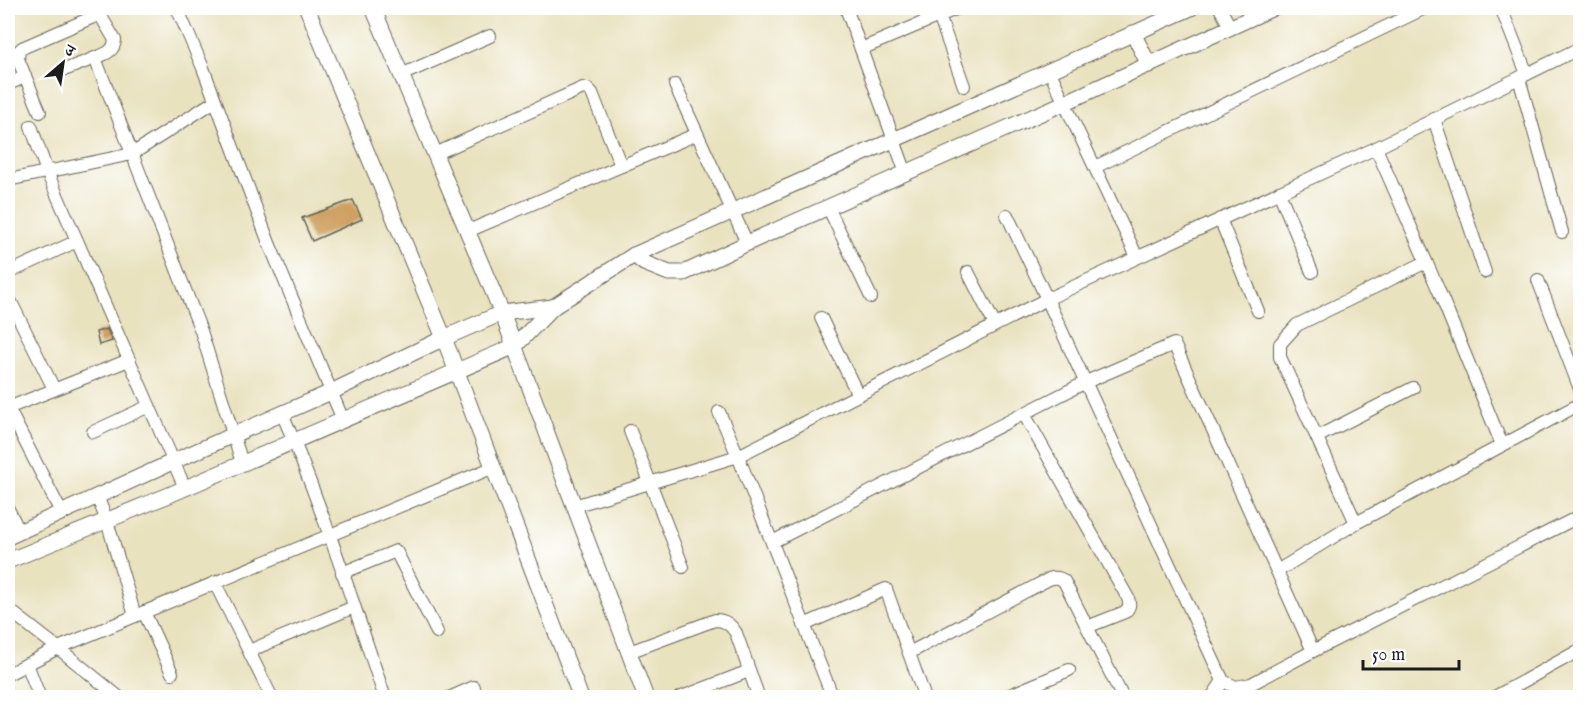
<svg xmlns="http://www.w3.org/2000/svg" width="1588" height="705" font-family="'IM FELL English','Noto Serif Devanagari',serif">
<rect width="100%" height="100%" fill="#fff"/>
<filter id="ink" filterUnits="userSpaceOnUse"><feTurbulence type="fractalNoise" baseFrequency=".0167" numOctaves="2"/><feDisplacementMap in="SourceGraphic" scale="12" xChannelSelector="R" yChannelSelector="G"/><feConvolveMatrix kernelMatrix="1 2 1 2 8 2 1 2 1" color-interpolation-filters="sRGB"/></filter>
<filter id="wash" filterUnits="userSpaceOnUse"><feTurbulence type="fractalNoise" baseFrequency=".008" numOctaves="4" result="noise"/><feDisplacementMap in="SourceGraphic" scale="24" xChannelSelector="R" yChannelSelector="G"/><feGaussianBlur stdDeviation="1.35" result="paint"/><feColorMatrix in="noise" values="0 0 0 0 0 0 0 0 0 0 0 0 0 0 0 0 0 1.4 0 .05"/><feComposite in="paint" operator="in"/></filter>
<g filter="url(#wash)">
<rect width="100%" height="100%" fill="#e9e2bf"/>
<g id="blocks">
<g fill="#cfa060">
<polygon points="353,200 362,219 312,241 302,218"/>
<polygon points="107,329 112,341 99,345 96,332"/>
</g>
</g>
</g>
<g filter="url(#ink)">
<use href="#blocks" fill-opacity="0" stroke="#646155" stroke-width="1.5"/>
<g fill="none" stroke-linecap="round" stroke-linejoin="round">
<g stroke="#646155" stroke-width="14">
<g id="minor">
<path d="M96 8 115 40C114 52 105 54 95 58L201 331 242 463"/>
<polyline points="177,8 203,68 269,243 343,420"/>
<polyline points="846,8 906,173"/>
<polyline points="1220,8 1230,27"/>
<polyline points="1501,8 1527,74"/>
<polyline points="939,16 964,86"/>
<polyline points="861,49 958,8"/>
<polyline points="67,69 95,58"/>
<polyline points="1049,70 1137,257"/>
<polyline points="401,75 490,36"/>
<polyline points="1519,78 1562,232"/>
<polyline points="8,84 25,77"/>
<polyline points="675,85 747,243"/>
<polyline points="40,112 18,59 19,51 22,48 100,14"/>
<polyline points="1434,119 1485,272"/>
<polyline points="31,126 47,172 185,488"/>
<polyline points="1376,148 1439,291 1502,445"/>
<polyline points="435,154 583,88 588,89 592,93 621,166"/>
<polyline points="1095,167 1425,8"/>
<polyline points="8,180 132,154 215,101"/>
<polyline points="1279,192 1312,272"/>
<polyline points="828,207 871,297"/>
<polyline points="1007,215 1047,299 1223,681 1236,687 1251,684 1313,651 1580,516"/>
<polyline points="1220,219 1258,311"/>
<polyline points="468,231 697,134"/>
<polyline points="968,272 995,325"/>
<polyline points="8,273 77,241"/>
<polyline points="1538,280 1580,389"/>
<polyline points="8,296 54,389"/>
<polyline points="821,318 858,395"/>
<polyline points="8,408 129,360"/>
<polyline points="8,408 61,512"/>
<polyline points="719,412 738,456 833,698"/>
<path d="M282 413C322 506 353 602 385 698"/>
<path d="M1024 414 1128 598C1130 604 1130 607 1125 612L1087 627"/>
<polyline points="630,431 683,567"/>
<polyline points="93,432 149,406"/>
<polyline points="1317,437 1413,388"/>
<polyline points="97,496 107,521 135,616"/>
<polyline points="574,506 738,456 1047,299 1376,148 1580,48"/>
<polyline points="8,509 19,531"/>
<polyline points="1356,523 1280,357 1280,344 1297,325 1426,262"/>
<polyline points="772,542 1086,382 1174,344 1313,651"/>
<polyline points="1277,571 1356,523 1580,404"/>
<polyline points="342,573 396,551 437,632"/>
<polyline points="215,583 272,698"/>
<polyline points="8,609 58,648 120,698"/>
<polyline points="144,612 172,673"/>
<polyline points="804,625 886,589 925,698"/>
<polyline points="249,651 354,607"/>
<path d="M629 652 715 620C725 620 730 624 736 633L759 698"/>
<path d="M909 653 1049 579C1055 577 1059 577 1064 581L1123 698"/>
<polyline points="27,664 40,698"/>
<polyline points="8,674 58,648 494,467"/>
<polyline points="449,698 474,687"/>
<polyline points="679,698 749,671"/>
<polyline points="1003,698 1069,670"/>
<polyline points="1209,698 1212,697 1223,681"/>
<polyline points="1493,698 1580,650"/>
</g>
</g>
<g stroke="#646155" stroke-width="17">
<g id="tertiary">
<polyline points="307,8 444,338 581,698"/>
<polyline points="373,8 502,313 646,698"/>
<polyline points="1133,33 1149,65"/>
<polyline points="634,255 644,263 669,273 684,273 754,240 1064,103 1273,8"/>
<polyline points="8,537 181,458 331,392 444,338 502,313 553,307"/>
<polyline points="8,561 169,495 515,346 553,307 634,255 1191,8"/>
</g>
</g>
<use href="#minor" stroke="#fff" stroke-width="12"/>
<use href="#tertiary" stroke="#fff" stroke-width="15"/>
</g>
</g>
<rect width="1588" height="705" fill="none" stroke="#fff" stroke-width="30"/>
<g transform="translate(63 63) rotate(29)" stroke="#ffffff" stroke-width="4.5" paint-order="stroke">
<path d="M0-4.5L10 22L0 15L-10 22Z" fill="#1c1c1c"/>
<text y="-9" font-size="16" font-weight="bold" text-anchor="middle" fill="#1c1c1c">उ</text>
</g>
<path d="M1363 660v9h96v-9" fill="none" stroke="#1c1c1c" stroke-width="3"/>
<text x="1372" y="660" font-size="18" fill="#1c1c1c" stroke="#ffffff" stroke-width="4.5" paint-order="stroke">50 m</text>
</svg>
